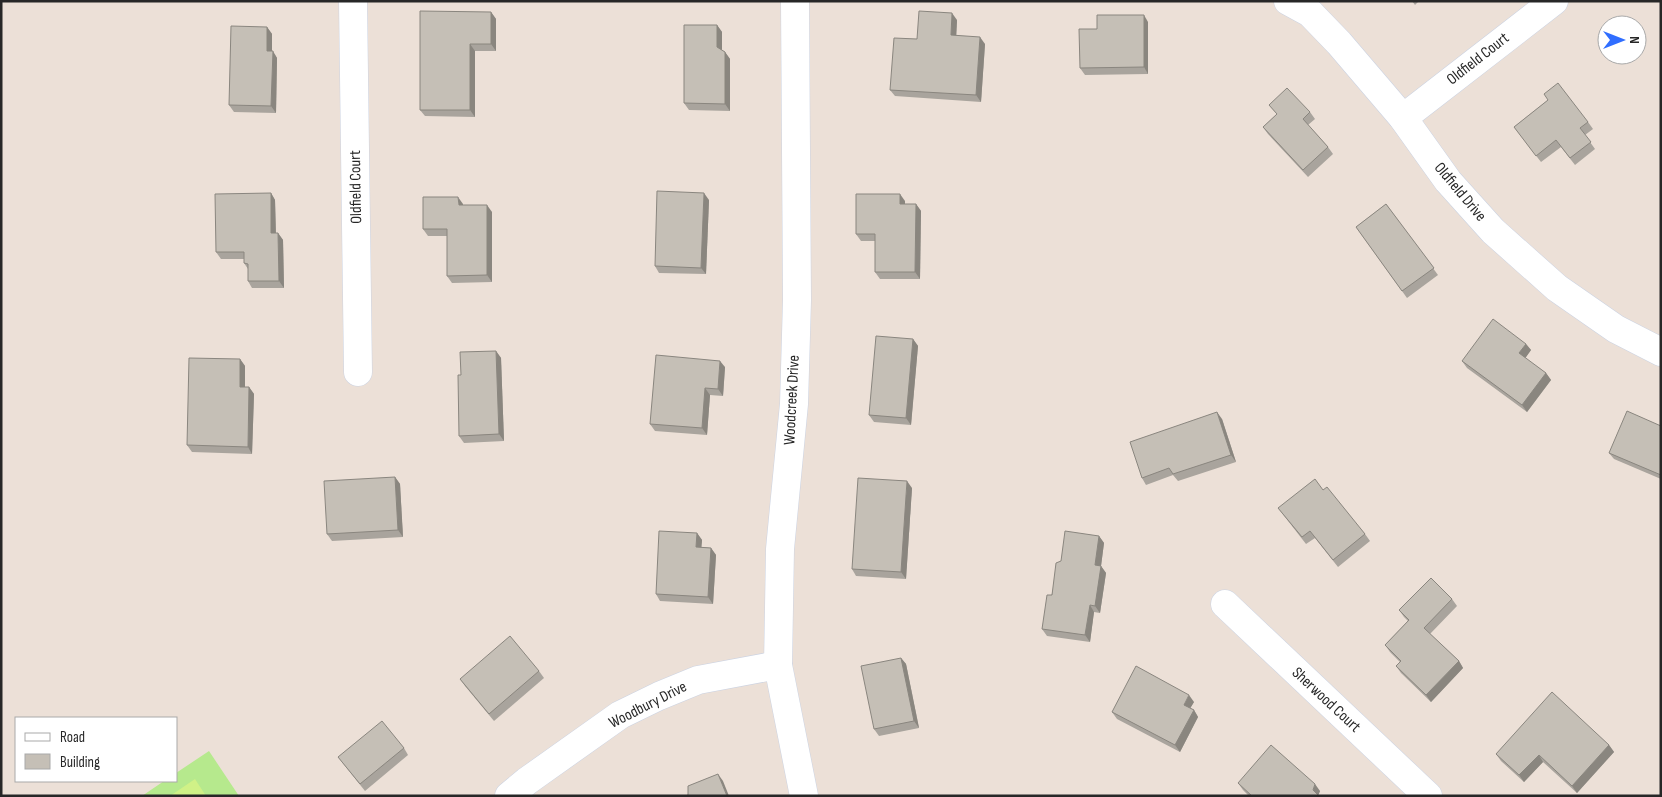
<svg xmlns="http://www.w3.org/2000/svg" width="1662" height="797" font-family="'Sofia Sans Condensed',sans-serif">
<rect width="100%" height="100%" fill="#ece0d7"/>
<polygon fill="#b6e98d" points="209,751 239,796 142,796 164,781 176,781 176,773"/>
<polygon fill="#d0f187" points="195,779 206,796 170,796"/>
<g fill="none" stroke-linecap="round" stroke-linejoin="round">
<g stroke="#ccd3e2" stroke-width="29">
<g id="street">
<polyline points="353,1 358,372"/>
<polyline points="795,1 797,300 794,404 780,549 778,665 804,796"/>
<polyline points="1288,1 1310,13 1339,43 1403,118 1448,181 1493,231 1557,288 1616,329 1661,352"/>
<polyline points="1403,118 1554,1"/>
<polyline points="1225,604 1428,796"/>
<polyline points="509,796 527,781 620,715 659,696 698,680 778,665"/>
</g>
</g>
<use href="#street" stroke="#fff" stroke-width="28"/>
</g>
<g fill="#a9a49d">
<polygon points="1412,1 1419,1 1415,5"/>
<polygon points="491,12 496,19 496,51 475,51 475,117 425,116 420,110"/>
<polygon points="957,20 956,35 985,44 981,102 895,96 890,90 917,39"/>
<polygon points="1148,22 1148,74 1085,75 1080,68 1097,29"/>
<polygon points="717,25 722,32 722,50 725,52 730,59 730,111 689,110 684,103"/>
<polygon points="267,27 272,34 272,51 277,58 276,113 234,112 229,105"/>
<polygon points="1548,100 1588,122 1593,129 1585,135 1595,149 1575,165 1561,147 1541,162 1514,127"/>
<polygon points="1269,105 1310,112 1315,119 1308,125 1328,147 1333,154 1308,177 1268,134 1263,127 1277,114"/>
<polygon points="271,193 275,200 276,233 278,233 283,240 284,288 252,288 248,281 248,269 244,263 244,259 221,259 216,252"/>
<polygon points="709,200 706,274 659,273 655,266"/>
<polygon points="905,201 905,204 916,204 921,211 920,279 880,279 875,272 875,241 861,241 856,234"/>
<polygon points="463,204 463,205 492,212 492,282 452,283 447,276 447,236 428,236 423,229"/>
<polygon points="1386,204 1438,275 1407,298 1356,227"/>
<polygon points="913,339 918,346 911,425 874,422 869,415"/>
<polygon points="1526,344 1531,350 1525,358 1546,373 1551,380 1527,412 1467,368 1462,361"/>
<polygon points="496,351 501,358 504,441 464,443 459,436 461,375"/>
<polygon points="240,359 245,366 245,387 249,387 254,394 252,454 192,452 187,445"/>
<polygon points="725,367 723,396 710,395 707,435 655,431 650,424"/>
<polygon points="1222,419 1236,462 1178,481 1173,475 1146,485 1142,478"/>
<polygon points="1661,426 1661,479 1614,459 1609,453"/>
<polygon points="395,477 400,484 403,537 332,541 327,534"/>
<polygon points="912,488 906,579 856,576 852,569"/>
<polygon points="1323,490 1365,534 1370,541 1338,567 1315,538 1306,544 1278,508"/>
<polygon points="697,533 702,540 701,547 711,548 716,555 713,604 660,601 656,594"/>
<polygon points="1099,536 1104,543 1101,566 1106,573 1100,613 1094,612 1090,642 1047,636 1042,629 1061,561"/>
<polygon points="1452,599 1457,606 1430,634 1459,661 1463,668 1431,702 1401,673 1396,666 1400,662 1390,652 1385,645 1408,621 1404,617 1399,610"/>
<polygon points="901,658 906,664 919,728 879,736 874,729"/>
<polygon points="539,671 544,678 494,721 465,686 460,679"/>
<polygon points="1194,702 1190,708 1194,710 1198,717 1180,752 1117,719 1112,712"/>
<polygon points="1609,745 1614,752 1577,793 1543,762 1524,782 1501,761 1496,754"/>
<polygon points="404,748 408,755 365,791 338,757"/>
<polygon points="1238,783 1320,791 1318,795 1319,796 1249,796 1243,790"/>
</g>
<g fill="#8a867f">
<polygon points="491,12 496,19 496,51 491,44"/>
<polygon points="952,13 957,20 956,42 951,35"/>
<polygon points="1144,15 1148,22 1148,74 1144,67"/>
<polygon points="717,25 722,32 722,54 717,47"/>
<polygon points="267,27 272,34 272,58 267,51"/>
<polygon points="980,37 985,44 981,102 976,95"/>
<polygon points="470,44 475,51 475,117 470,110"/>
<polygon points="273,51 277,58 276,113 271,106"/>
<polygon points="725,52 730,59 730,111 725,104"/>
<polygon points="271,193 275,200 276,240 271,233"/>
<polygon points="704,193 709,200 706,274 701,268"/>
<polygon points="900,194 905,201 905,211 900,204"/>
<polygon points="458,197 463,204 463,212 459,205"/>
<polygon points="916,204 921,211 920,279 915,272"/>
<polygon points="487,205 492,212 492,282 487,275"/>
<polygon points="278,233 283,240 284,288 279,281"/>
<polygon points="913,339 918,346 911,425 906,418"/>
<polygon points="1526,344 1531,350 1524,360 1519,353"/>
<polygon points="496,351 501,358 504,441 499,434"/>
<polygon points="240,359 245,366 245,393 240,387"/>
<polygon points="720,361 725,367 723,396 718,389"/>
<polygon points="1546,373 1551,380 1527,412 1522,405"/>
<polygon points="249,387 254,394 252,454 248,447"/>
<polygon points="705,388 710,395 707,435 702,428"/>
<polygon points="1217,412 1222,419 1236,462 1231,455"/>
<polygon points="395,477 400,484 403,537 398,530"/>
<polygon points="907,481 912,488 906,579 901,572"/>
<polygon points="697,533 702,540 701,554 696,547"/>
<polygon points="1099,536 1104,543 1101,566 1106,573 1100,613 1095,606 1095,565"/>
<polygon points="711,548 716,555 713,604 708,597"/>
<polygon points="1090,605 1094,612 1090,642 1085,635"/>
<polygon points="901,658 906,664 919,728 914,721"/>
<polygon points="1459,661 1463,668 1431,702 1426,695"/>
<polygon points="1189,695 1194,702 1188,712 1184,705"/>
<polygon points="1194,710 1198,717 1180,752 1175,745"/>
<polygon points="1609,745 1614,752 1577,793 1572,786"/>
<polygon points="1539,755 1543,762 1524,782 1519,775"/>
<polygon points="718,774 723,781 729,796 727,796"/>
<polygon points="1315,784 1320,791 1318,796 1313,790"/>
</g>
<g fill="#c5bfb6" stroke="#8a867f">
<polygon points="420,11 491,12 491,44 470,44 470,110 420,110"/>
<polygon points="919,11 952,13 951,35 980,37 976,95 890,90 894,38 917,39"/>
<polygon points="1097,15 1144,15 1144,67 1080,68 1079,29 1097,29"/>
<polygon points="684,25 717,25 717,47 725,52 725,104 684,103"/>
<polygon points="231,26 267,27 267,51 273,51 271,106 229,105"/>
<polygon points="1558,83 1588,122 1580,128 1591,142 1570,158 1556,140 1536,156 1514,127 1548,100 1544,94"/>
<polygon points="1287,88 1310,112 1303,119 1328,147 1303,170 1263,127 1277,114 1269,105"/>
<polygon points="657,191 704,193 701,268 655,266"/>
<polygon points="271,193 271,233 278,233 279,281 248,281 248,264 244,263 244,252 216,252 215,194"/>
<polygon points="856,194 900,194 900,204 916,204 915,272 875,272 875,234 856,234"/>
<polygon points="423,197 458,197 459,205 487,205 487,275 447,276 447,229 423,229"/>
<polygon points="1386,204 1434,268 1402,291 1356,227"/>
<polygon points="1493,319 1526,344 1519,353 1546,373 1522,405 1462,361"/>
<polygon points="876,336 913,339 906,418 869,415"/>
<polygon points="496,351 499,434 459,436 458,375 461,375 460,352"/>
<polygon points="656,355 720,361 718,389 705,388 702,428 650,424"/>
<polygon points="189,358 240,359 240,387 249,387 248,447 187,445"/>
<polygon points="1627,411 1661,426 1661,475 1609,453"/>
<polygon points="1217,412 1231,455 1173,474 1169,468 1142,478 1130,442"/>
<polygon points="395,477 398,530 327,534 324,481"/>
<polygon points="858,478 907,481 901,572 852,569"/>
<polygon points="1315,479 1323,490 1327,487 1365,534 1333,560 1310,531 1302,537 1278,508"/>
<polygon points="659,531 697,533 696,547 711,548 708,597 656,594"/>
<polygon points="1065,531 1099,536 1095,565 1101,566 1095,606 1090,605 1085,635 1042,629 1047,595 1052,595 1056,563 1061,561"/>
<polygon points="1431,578 1452,599 1424,628 1459,661 1426,695 1396,666 1401,661 1385,645 1409,620 1399,610"/>
<polygon points="510,636 539,671 489,714 460,679"/>
<polygon points="901,658 914,721 874,729 861,666"/>
<polygon points="1136,666 1189,695 1184,705 1194,710 1175,745 1112,712"/>
<polygon points="1552,692 1609,745 1572,786 1539,755 1519,775 1496,754"/>
<polygon points="382,721 404,748 360,784 338,757"/>
<polygon points="1271,745 1315,784 1313,790 1319,796 1252,796 1238,783"/>
<polygon points="718,774 727,796 686,796 688,795 688,786"/>
</g>
<g text-anchor="middle" dominant-baseline="central" stroke-width="4" stroke-linejoin="round" paint-order="stroke">
<g font-size="16" fill="#272727" stroke="#fff">
<text transform="translate(1478 59) rotate(-38)">Oldfield Court</text>
<text transform="translate(356 187) rotate(-91)">Oldfield Court</text>
<text transform="translate(1460 192) rotate(50)">Oldfield Drive</text>
<text transform="translate(792 400) rotate(-87)">Woodcreek Drive</text>
<text transform="translate(1326 700) rotate(43)">Sherwood Court</text>
<text transform="translate(648 705) rotate(-27)">Woodbury Drive</text>
</g>
</g>
<rect width="1662" height="797" fill="none" stroke="#272727" stroke-width="5"/>
<rect x="15" y="717" width="162" height="65" fill="#ffffff" stroke="#a9a9a9"/>
<rect x="25" y="733" width="25" height="8" fill="#ffffff" stroke="#a9a9a9"/>
<text x="60" y="742" font-size="15" fill="#272727">Road</text>
<rect x="25" y="754" width="25" height="15" fill="#c5bfb6" stroke="#a9a9a9"/>
<text x="60" y="767" font-size="15" fill="#272727">Building</text>
<g transform="translate(1622 40) rotate(90)"><circle r="24" fill="#ffffff" stroke="#a9a9a9"/>
<path d="M0-4L9 19L0 12L-9 19Z" fill="#306eff"/>
<text y="-8" font-size="14" font-weight="bold" text-anchor="middle" fill="#272727">N</text>
</g>
</svg>
